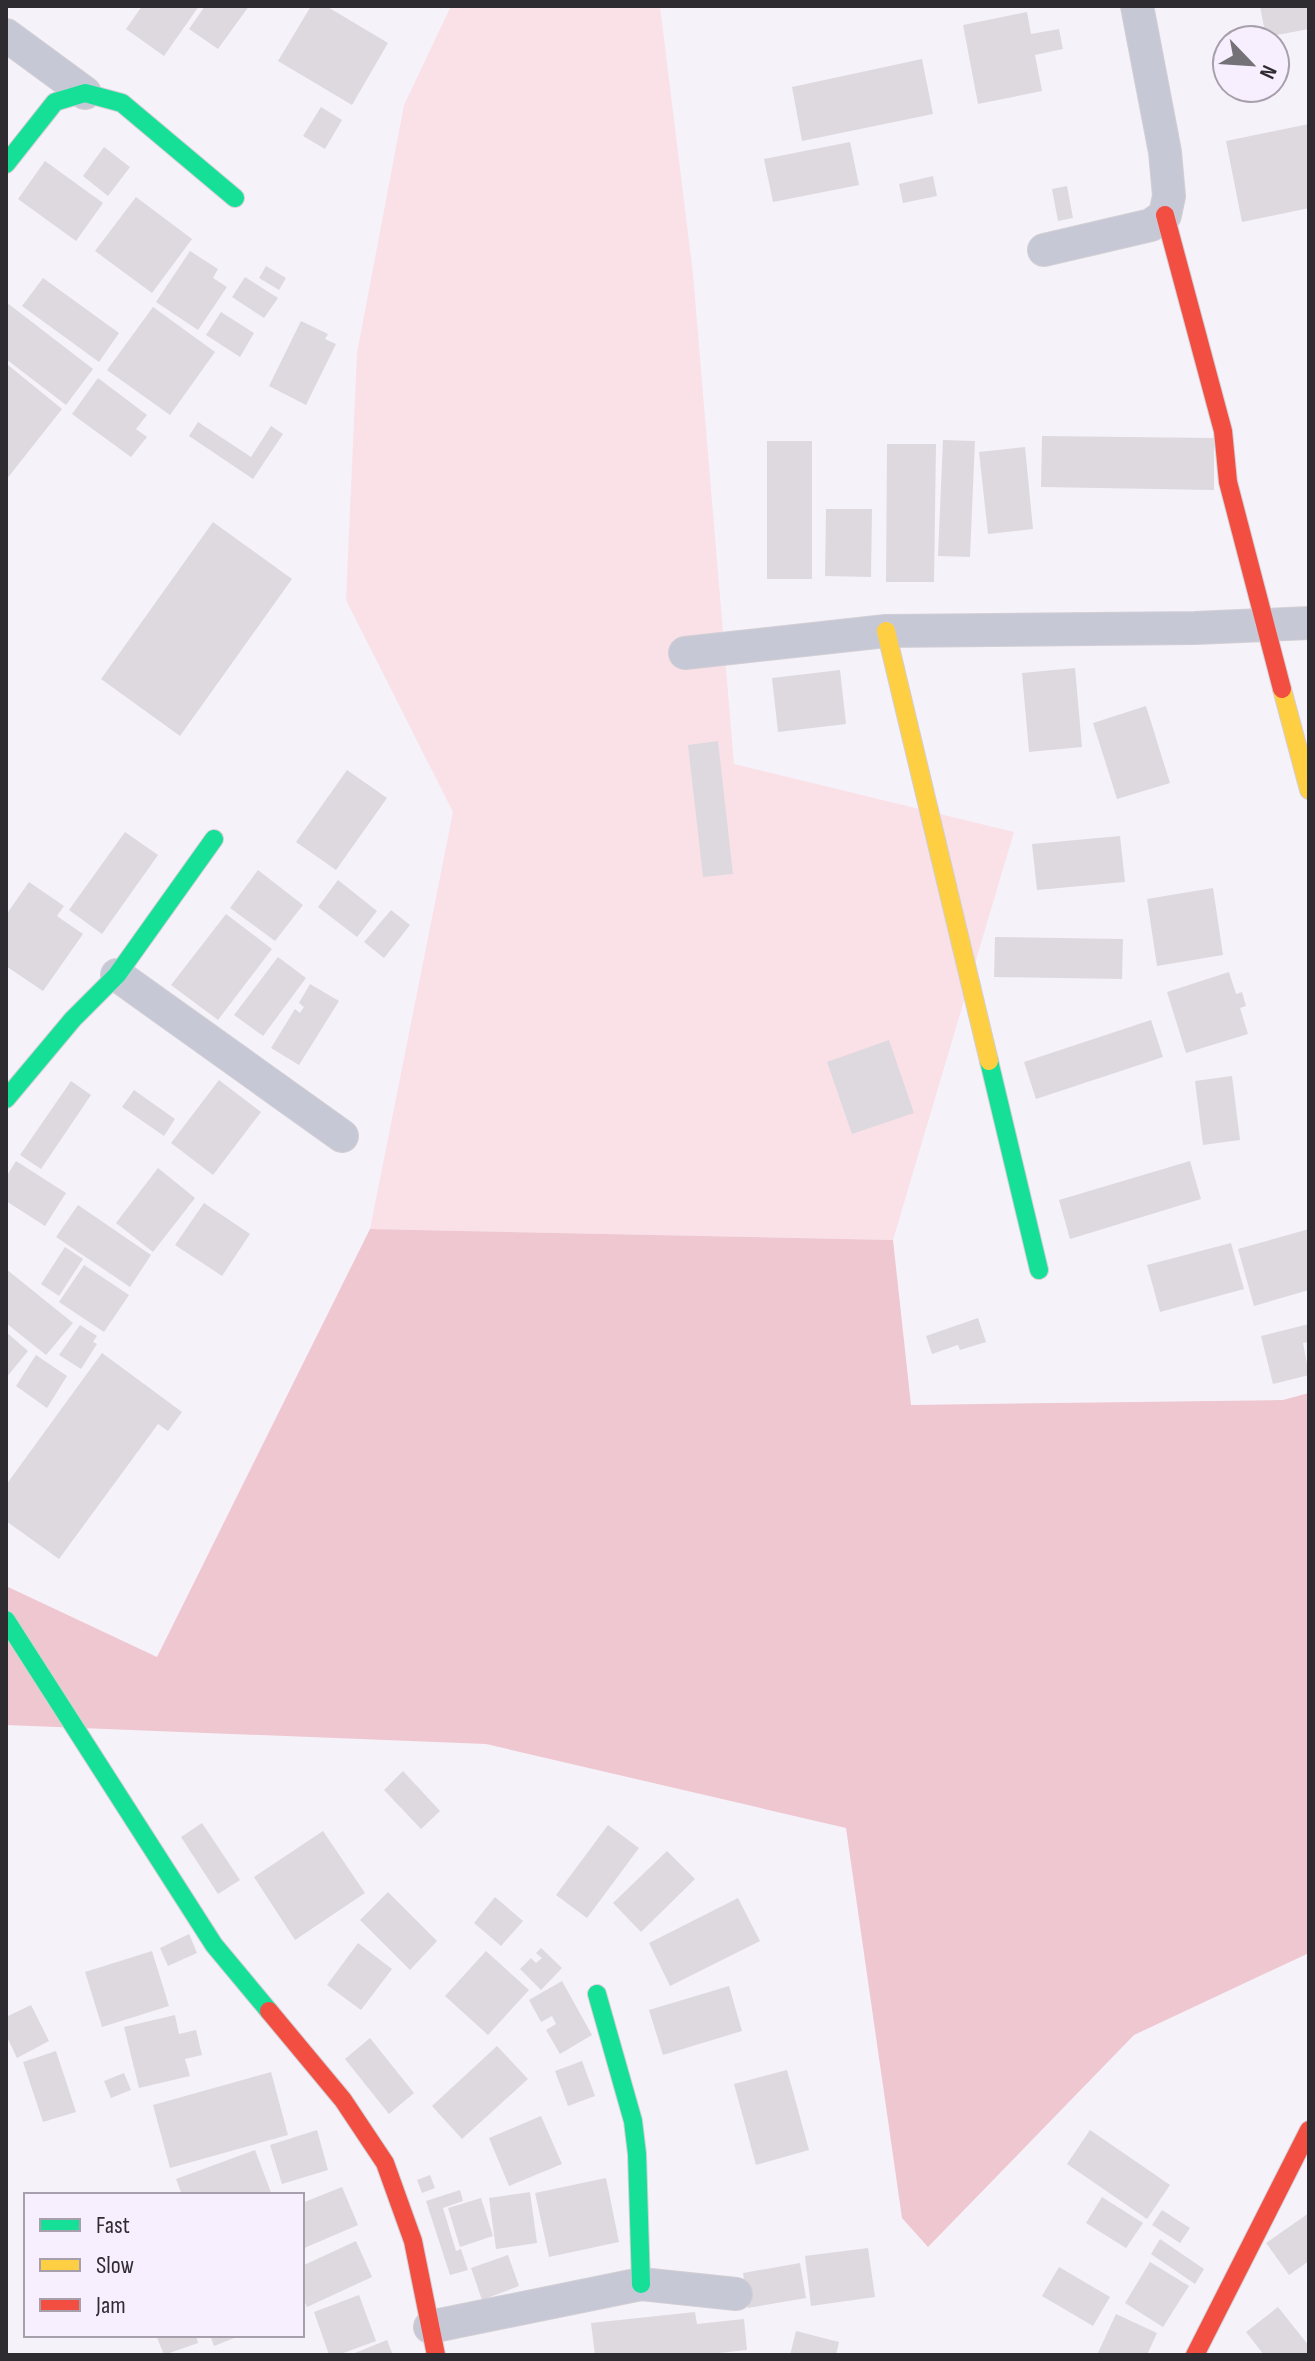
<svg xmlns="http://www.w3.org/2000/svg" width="1315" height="2361" font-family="'Sofia Sans Condensed',sans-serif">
<rect width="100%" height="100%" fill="#f6f2fa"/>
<polygon fill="#fae1e8" points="451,6 660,6 693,274 734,764 1014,832 893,1240 370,1229 453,812 346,600 357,353 404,105"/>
<polygon fill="#efc7d0" points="370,1229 893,1240 911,1405 1283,1400 1309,1393 1309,1953 1134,2035 928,2247 902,2218 846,1828 486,1744 6,1725 6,1586 157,1657"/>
<g fill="#ded9df">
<polygon points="142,6 199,6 164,56 126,29"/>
<polygon points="205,6 249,6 218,49 189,29"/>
<polygon points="311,6 326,6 388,43 352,105 278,61"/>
<polygon points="1260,6 1309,6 1309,29 1266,37"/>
<polygon points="1027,12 1031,34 1059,29 1063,49 1035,55 1042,91 978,104 963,25"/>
<polygon points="922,59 933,114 802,141 792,87"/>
<polygon points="321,107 342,120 325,149 303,136"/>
<polygon points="1309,124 1309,208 1242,222 1226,141"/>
<polygon points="850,142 859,185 773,202 764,159"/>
<polygon points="104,147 130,167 108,196 83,176"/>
<polygon points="45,161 103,203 76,241 18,199"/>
<polygon points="933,176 937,196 903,203 899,184"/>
<polygon points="1067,186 1073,218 1058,221 1052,189"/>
<polygon points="136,197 192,239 152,293 95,251"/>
<polygon points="190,251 218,269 213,278 227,287 198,330 156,302"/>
<polygon points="266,266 286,278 279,290 259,278"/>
<polygon points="245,277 278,298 264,318 232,297"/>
<polygon points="43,278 119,333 99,362 22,306"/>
<polygon points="6,302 93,369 66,405 6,359"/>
<polygon points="153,307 215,352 170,415 107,370"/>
<polygon points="221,312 254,333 240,357 206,335"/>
<polygon points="301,321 328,334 325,339 336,344 306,405 269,386"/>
<polygon points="8,365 62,409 6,480 6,367"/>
<polygon points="98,378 147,415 136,429 147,437 131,457 72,414"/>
<polygon points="198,422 251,457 271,426 283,434 253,479 189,436"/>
<polygon points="1042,436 1214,438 1214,490 1041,487"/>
<polygon points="943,440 975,441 970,557 938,556"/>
<rect x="767" y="441" width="45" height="138"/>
<polygon points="887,444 936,444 934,582 886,582"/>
<polygon points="1025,447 1033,529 988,534 979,452"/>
<polygon points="826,509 872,509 871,577 825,576"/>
<polygon points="213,522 292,579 180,736 101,679"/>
<polygon points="1075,668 1082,747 1029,752 1022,673"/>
<polygon points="840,670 846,724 778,732 772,678"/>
<polygon points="1146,706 1170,783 1117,799 1093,723"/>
<polygon points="718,741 733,874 703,877 688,745"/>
<polygon points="347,770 387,798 336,870 296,842"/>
<polygon points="125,832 158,855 102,934 69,910"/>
<polygon points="1120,836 1125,882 1037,890 1032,844"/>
<polygon points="258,870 303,905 275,941 230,908"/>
<polygon points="338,880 377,911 357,937 318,907"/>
<polygon points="29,882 64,906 57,916 83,934 43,991 6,966 6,915"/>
<polygon points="1213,888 1223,955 1157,966 1147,899"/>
<polygon points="391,910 410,925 384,958 364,942"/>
<polygon points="226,914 272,949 218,1020 171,985"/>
<polygon points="995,937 1123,939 1122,979 994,977"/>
<polygon points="278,957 306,978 263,1036 234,1015"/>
<polygon points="1229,972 1236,994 1242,992 1246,1006 1240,1008 1248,1034 1186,1053 1167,992"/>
<polygon points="310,984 339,1001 299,1065 271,1048 295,1009 300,1013 304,1007 299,1003"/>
<polygon points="1151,1020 1163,1057 1036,1099 1024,1062"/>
<polygon points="889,1040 914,1113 852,1134 827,1062"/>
<polygon points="1232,1076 1240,1140 1203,1145 1195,1081"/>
<polygon points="219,1080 261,1112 213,1175 171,1143"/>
<polygon points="71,1081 91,1095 41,1169 20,1155"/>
<polygon points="134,1090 175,1119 164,1136 122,1107"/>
<polygon points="16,1161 66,1193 45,1226 6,1201 6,1177"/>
<polygon points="1190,1161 1201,1199 1070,1239 1059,1200"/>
<polygon points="158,1168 195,1198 153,1252 116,1223"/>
<polygon points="204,1203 250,1234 222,1276 175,1245"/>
<polygon points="78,1205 151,1255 130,1287 56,1237"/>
<polygon points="1309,1229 1309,1290 1254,1306 1238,1249"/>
<polygon points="1231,1243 1244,1289 1160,1312 1147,1265"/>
<polygon points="65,1247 83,1259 59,1296 41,1284"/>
<polygon points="84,1265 129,1295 104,1332 59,1302"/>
<polygon points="6,1269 73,1323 46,1355 6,1323"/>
<polygon points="978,1318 986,1342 960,1350 958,1345 932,1354 926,1336"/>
<polygon points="1309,1324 1309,1342 1303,1343 1309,1375 1273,1384 1261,1336"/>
<polygon points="80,1325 97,1336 93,1342 97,1344 81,1369 59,1355"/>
<polygon points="6,1332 28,1351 6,1378"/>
<polygon points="102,1353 182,1412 168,1431 158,1424 59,1559 6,1521 6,1485"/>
<polygon points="36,1355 67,1376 47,1408 16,1386"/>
<polygon points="403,1771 440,1811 421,1829 384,1790"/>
<polygon points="202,1823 240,1880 218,1894 181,1837"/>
<polygon points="608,1825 639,1848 587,1918 556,1895"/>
<polygon points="323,1831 365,1893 295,1940 254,1877"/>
<polygon points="667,1851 695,1879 641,1932 613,1903"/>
<polygon points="388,1892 437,1941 410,1970 360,1920"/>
<polygon points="495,1897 523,1921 501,1946 474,1923"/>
<polygon points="738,1898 760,1941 670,1986 649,1943"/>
<polygon points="189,1934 197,1953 168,1966 160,1948"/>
<polygon points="358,1943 392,1969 361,2010 327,1985"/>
<polygon points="541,1948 562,1968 541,1990 520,1969 531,1958 536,1963 542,1958 536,1953"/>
<polygon points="152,1951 169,2006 102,2027 85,1972"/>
<polygon points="486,1951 529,1990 488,2035 445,1996"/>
<polygon points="562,1981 592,2035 560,2054 546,2030 556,2024 552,2016 541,2022 529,2000"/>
<polygon points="729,1986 742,2031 663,2055 649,2010"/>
<polygon points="31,2005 49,2041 17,2058 6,2035 6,2017"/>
<polygon points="175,2015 179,2034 196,2030 202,2055 185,2059 190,2076 139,2088 124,2027"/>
<polygon points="370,2038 414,2093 389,2114 345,2059"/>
<polygon points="497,2046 528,2079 462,2139 432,2106"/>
<polygon points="56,2051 76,2112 43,2122 23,2062"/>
<polygon points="582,2061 595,2096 568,2106 555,2071"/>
<polygon points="787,2070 809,2150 756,2165 734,2084"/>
<polygon points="271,2072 288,2135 170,2168 153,2105"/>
<polygon points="124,2073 131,2090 111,2098 104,2081"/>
<polygon points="541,2116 562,2164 509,2186 489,2138"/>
<polygon points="317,2130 328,2170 282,2184 270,2145"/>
<polygon points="1090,2130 1170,2185 1147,2219 1067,2164"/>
<polygon points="255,2150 272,2195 182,2195 176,2179"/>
<polygon points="430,2175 435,2188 422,2193 417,2180"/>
<polygon points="606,2178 619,2242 549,2257 535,2193"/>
<polygon points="342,2187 358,2225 302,2249 302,2203"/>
<polygon points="460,2190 463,2201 443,2208 456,2251 461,2249 468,2270 450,2275 426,2201"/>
<polygon points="530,2192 537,2243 496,2249 489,2198"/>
<polygon points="1102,2197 1143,2223 1126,2248 1086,2223"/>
<polygon points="481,2198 493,2236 460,2247 448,2208"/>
<polygon points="1162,2210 1190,2228 1180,2243 1152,2225"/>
<polygon points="1309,2213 1309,2261 1289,2275 1266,2243"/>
<polygon points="1160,2239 1204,2269 1195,2284 1151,2254"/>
<polygon points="356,2241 372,2277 307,2307 302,2296 302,2266"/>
<polygon points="868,2248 875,2297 811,2306 805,2256"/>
<polygon points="508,2255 519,2286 482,2300 471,2268"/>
<polygon points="1150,2262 1189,2286 1163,2327 1125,2303"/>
<polygon points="800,2263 806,2298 748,2308 743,2273"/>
<polygon points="1059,2267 1110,2297 1093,2326 1042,2296"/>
<polygon points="359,2295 376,2341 338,2355 329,2355 314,2312"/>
<polygon points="1278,2307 1309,2346 1309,2355 1264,2355 1246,2332"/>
<polygon points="695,2312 697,2324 744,2319 747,2350 700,2355 595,2355 591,2323"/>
<polygon points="1116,2314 1157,2333 1147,2355 1097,2355"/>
<polygon points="796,2331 839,2342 836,2355 790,2355"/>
<polygon points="156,2335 196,2335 198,2343 164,2355"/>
<polygon points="210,2335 242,2335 214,2346"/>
<polygon points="387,2340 393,2355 350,2355"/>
</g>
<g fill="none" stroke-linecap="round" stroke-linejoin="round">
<g stroke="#d2cfd5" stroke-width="34">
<g id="street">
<polyline points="6,35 85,93"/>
<polyline points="1044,250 1151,225 1165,215 1169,196 1165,152 1137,6"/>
<polyline points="685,653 886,631 1195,628 1309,623"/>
<polyline points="117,975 342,1136"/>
<polyline points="430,2327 641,2284 736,2294"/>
</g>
</g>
<g stroke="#d2cfd5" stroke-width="20">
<g id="fast">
<polyline points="6,164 55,102 85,93 122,103 235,198"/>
<polyline points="989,1061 1039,1270"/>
<polyline points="6,1099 73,1019 117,975 214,839"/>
<polyline points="6,1620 214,1945 269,2011"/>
<polyline points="597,1994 633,2121 637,2154 641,2284"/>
</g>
</g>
<g stroke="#d2cfd5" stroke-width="20">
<g id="slow">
<polyline points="886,631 989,1061"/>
<polyline points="1282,689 1309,790"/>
</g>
</g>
<g stroke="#d2cfd5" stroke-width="20">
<g id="jam">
<polyline points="1165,215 1223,431 1228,482 1282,689"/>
<polyline points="269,2011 343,2100 385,2163 413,2241 436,2355"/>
<polyline points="1195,2355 1309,2130"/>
</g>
</g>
<use href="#street" stroke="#c7c8d5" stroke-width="32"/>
<use href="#fast" stroke="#16e098" stroke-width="18"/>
<use href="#slow" stroke="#ffcf43" stroke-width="18"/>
<use href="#jam" stroke="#f24e42" stroke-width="18"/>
</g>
<rect width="1315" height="2361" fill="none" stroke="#2e2b31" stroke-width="16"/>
<rect x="24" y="2193" width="280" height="144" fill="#f7eefe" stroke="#a7a0ac" stroke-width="2"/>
<rect x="40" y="2219" width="40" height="12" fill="#16e098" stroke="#a7a0ac" stroke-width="2"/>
<text x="96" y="2233" font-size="24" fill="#2e2b31">Fast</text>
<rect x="40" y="2259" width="40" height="12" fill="#ffcf43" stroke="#a7a0ac" stroke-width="2"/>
<text x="96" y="2273" font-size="24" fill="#2e2b31">Slow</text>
<rect x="40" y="2299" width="40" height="12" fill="#f24e42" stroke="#a7a0ac" stroke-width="2"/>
<text x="96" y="2313" font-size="24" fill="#2e2b31">Jam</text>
<g transform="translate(1251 64) rotate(115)"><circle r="38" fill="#f7eefe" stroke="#a7a0ac" stroke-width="2"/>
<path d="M0-6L14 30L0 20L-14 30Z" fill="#747177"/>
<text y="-12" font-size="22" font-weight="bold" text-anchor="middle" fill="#2e2b31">N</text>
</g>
</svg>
